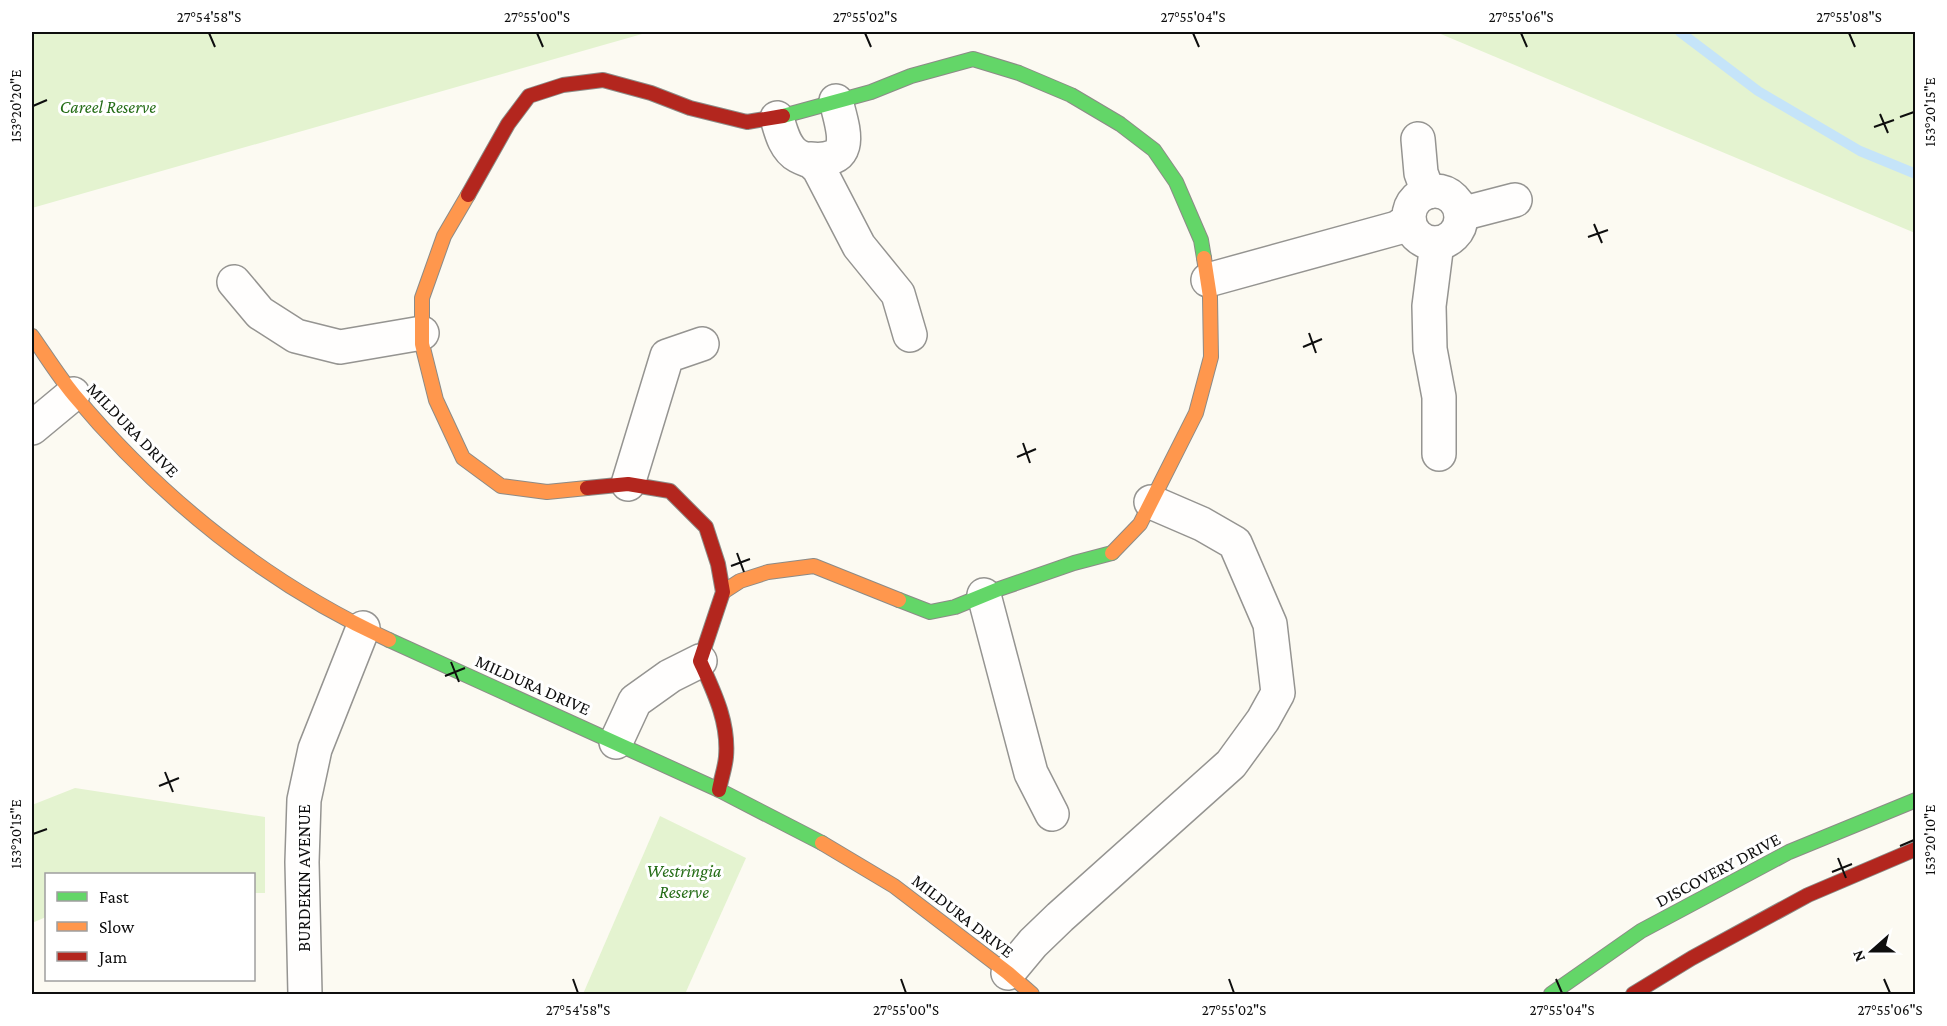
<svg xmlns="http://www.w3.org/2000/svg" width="1947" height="1026" font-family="'Crimson Pro',serif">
<rect width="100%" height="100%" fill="#fcfaf2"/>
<g fill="#e4f3d0">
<polygon points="32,32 649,32 32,208"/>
<polygon points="1436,32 1915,32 1915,233"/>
<polygon points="75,788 265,817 265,893 254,893 254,874 46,874 46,917 32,923 32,805"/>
<polygon points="660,816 746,858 685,994 583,994"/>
</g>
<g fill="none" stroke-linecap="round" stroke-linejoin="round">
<polyline stroke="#c5e4f9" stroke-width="10" points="1680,32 1758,91 1860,151 1916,174"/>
<g stroke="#959491" stroke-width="36">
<g id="street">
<path d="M777 118C781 132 785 149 798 156 809 162 809 158 819 169L859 246 898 294 910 335"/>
<polyline points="1418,139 1421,173 1428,192"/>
<path d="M810 159C856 163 844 132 836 101"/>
<circle cx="1435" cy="217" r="26"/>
<polyline points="1461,214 1515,200"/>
<polyline points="1437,243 1429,306 1430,349 1439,397 1439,454"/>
<polyline points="1208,280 1397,228 1409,220"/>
<polyline points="234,282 260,313 296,336 340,347 422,333"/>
<polyline points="32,428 73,394"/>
<polyline points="628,484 667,356 702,344"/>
<polyline points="984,595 1031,773 1052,814"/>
<polyline points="616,742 635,701 670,676 700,661"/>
<polyline points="1008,973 1033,943 1060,917 1231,764 1263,720 1278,693 1270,624 1235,543 1202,524 1151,502"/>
<polyline points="305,994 302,862 304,800 315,749 363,628"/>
</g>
</g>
<g stroke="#8c8b87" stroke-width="16">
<g id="fast">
<polyline points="783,116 871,92 911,76 973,59 1019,73 1071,95 1120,124 1154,150 1176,182 1201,240 1204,258"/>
<polyline points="899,600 930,612 955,607 999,589 1074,563 1112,553"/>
<polyline points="389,640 719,790 822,843"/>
<polyline points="1551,994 1641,931 1789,852 1916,800"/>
</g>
</g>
<g stroke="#8c8b87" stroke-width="16">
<g id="slow">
<polyline points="468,195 444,236 422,298 422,344 436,400 463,458 501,486 547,492 587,488"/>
<path d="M32 336C46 356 59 377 74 395 160 498 267 584 389 640"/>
<polyline points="1112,553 1140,524 1196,413 1211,357 1210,297 1204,258"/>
<polyline points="723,592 740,581 768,572 814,566 899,600"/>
<polyline points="822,843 894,886 1008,973 1032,994"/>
</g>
</g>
<g stroke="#8c8b87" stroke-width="16">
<g id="jam">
<polyline points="468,195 508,124 529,96 563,85 603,80 651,93 690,108 747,122 783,116"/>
<path d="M587 488 628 484 670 491 706 527 718 564 723 592 700 661C714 692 729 722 726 757 725 768 721 779 719 790"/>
<polyline points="1633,994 1692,958 1808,895 1916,849"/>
</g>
</g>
<use href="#street" stroke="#fffefd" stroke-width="33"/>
<use href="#fast" stroke="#63d668" stroke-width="14"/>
<use href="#slow" stroke="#ff974d" stroke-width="14"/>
<use href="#jam" stroke="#b3261e" stroke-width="14"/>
</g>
<path fill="none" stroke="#0e0e0e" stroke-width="2" d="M209 33 215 47M537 33 543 47M865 33 871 47M1193 33 1199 47M1521 33 1527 47M1849 33 1855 47M33 106 47 100M1880 114 1888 133M1900 117 1914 112M1874 127 1894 120M1594 224 1602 243M1588 237 1608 230M1309 333 1316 353M1303 347 1322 339M1023 443 1030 463M1017 457 1036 449M737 553 744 572M731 566 750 559M451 662 459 682M445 676 465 668M165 772 173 792M159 786 179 778M33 834 47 829M1900 846 1914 840M1838 858 1846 878M1832 872 1852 864M573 979 578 993M901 979 906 993M1229 979 1234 993M1556 979 1562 993M1884 979 1890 993"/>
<g text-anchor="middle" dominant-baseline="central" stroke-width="6" stroke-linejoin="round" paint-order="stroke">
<g font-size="18" font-style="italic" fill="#256d17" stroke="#fff">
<text x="108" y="107">Careel Reserve</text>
<text x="684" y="871">Westringia<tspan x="684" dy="21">Reserve</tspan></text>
</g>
<g font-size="18" fill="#0e0e0e" stroke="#fff">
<text transform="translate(133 430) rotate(46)">MILDURA DRIVE</text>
<text transform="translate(533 685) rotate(24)">MILDURA DRIVE</text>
<text transform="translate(1718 870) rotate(-28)">DISCOVERY DRIVE</text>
<text transform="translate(304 878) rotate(-90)">BURDEKIN AVENUE</text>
<text transform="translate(963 916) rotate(38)">MILDURA DRIVE</text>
</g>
</g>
<rect width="1947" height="1026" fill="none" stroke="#ffffff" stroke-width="66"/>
<rect x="45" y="873" width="210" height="108" fill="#ffffff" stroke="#9f9f9f" stroke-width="1.5"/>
<rect x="57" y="892" width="30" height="9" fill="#63d668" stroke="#9f9f9f" stroke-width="1.5"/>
<text x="99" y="903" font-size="18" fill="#0e0e0e">Fast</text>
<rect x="57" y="922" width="30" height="9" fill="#ff974d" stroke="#9f9f9f" stroke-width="1.5"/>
<text x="99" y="933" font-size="18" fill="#0e0e0e">Slow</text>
<rect x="57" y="952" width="30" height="9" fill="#b3261e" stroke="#9f9f9f" stroke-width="1.5"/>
<text x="99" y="963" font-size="18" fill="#0e0e0e">Jam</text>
<g transform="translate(1872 951) rotate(249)" stroke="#ffffff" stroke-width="4.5" paint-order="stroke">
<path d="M0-4.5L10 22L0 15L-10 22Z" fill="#0e0e0e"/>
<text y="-9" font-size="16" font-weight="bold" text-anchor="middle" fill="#0e0e0e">N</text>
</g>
<rect x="33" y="33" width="1881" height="960" fill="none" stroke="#0e0e0e" stroke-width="2"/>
<g font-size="15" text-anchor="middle" fill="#0e0e0e">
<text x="209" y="22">27°54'58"S</text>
<text x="537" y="22">27°55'00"S</text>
<text x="865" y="22">27°55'02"S</text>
<text x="1193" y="22">27°55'04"S</text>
<text x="1521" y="22">27°55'06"S</text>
<text x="1849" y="22">27°55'08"S</text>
<text transform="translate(16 106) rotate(-90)" y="5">153°20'20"E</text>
<text transform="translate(1930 112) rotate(-90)" y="5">153°20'15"E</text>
<text transform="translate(16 834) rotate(-90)" y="5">153°20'15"E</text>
<text transform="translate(1930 840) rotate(-90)" y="5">153°20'10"E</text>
<text x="578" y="1015">27°54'58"S</text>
<text x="906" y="1015">27°55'00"S</text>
<text x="1234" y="1015">27°55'02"S</text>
<text x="1562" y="1015">27°55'04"S</text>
<text x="1890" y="1015">27°55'06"S</text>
</g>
</svg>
